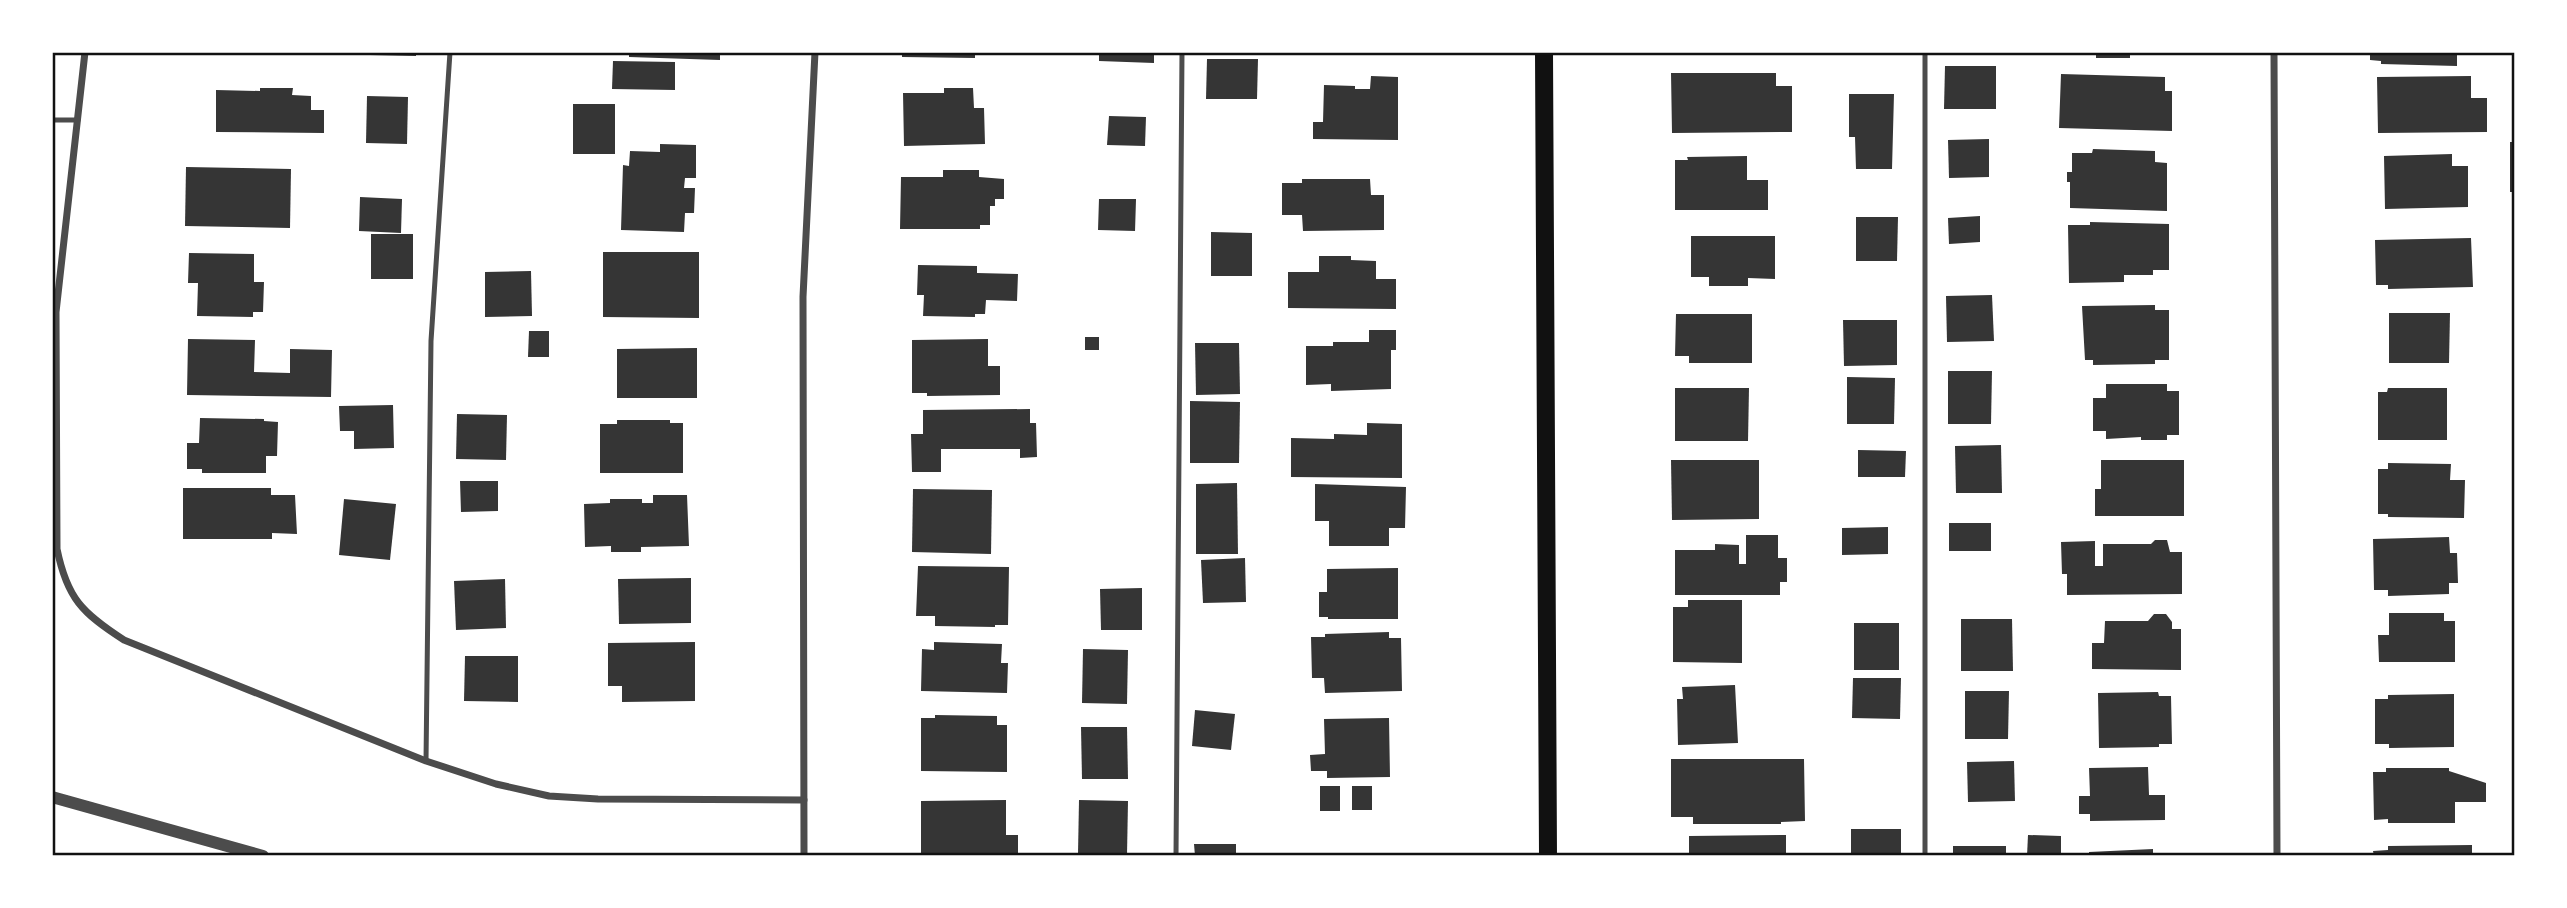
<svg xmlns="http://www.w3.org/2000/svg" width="2567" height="908" font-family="'Open Sans',sans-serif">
<rect width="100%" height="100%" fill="#fff"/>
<g fill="#353535">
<polygon points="370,52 416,52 416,56 370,55"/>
<polygon points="629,52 720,52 720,60 629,57"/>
<polygon points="902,52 975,52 975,58 902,57"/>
<polygon points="1099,52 1154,52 1154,63 1099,61"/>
<rect x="2096" y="52" width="34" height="6"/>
<polygon points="2370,52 2457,52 2457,66 2381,64 2381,61 2370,60"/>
<polygon points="1207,59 1258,59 1257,99 1206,99"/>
<polygon points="613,61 675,62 675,90 612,89"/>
<polygon points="1945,66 1996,66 1996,109 1944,109"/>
<polygon points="1671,73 1776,73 1776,86 1792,86 1792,132 1672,133"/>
<polygon points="2061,74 2165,77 2165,91 2172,91 2172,131 2059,128"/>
<polygon points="1371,76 1398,77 1398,140 1313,139 1313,122 1323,122 1324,85 1355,86 1355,89 1370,89"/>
<polygon points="2471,76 2471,98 2487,98 2487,132 2378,133 2377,77"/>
<polygon points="260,88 293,88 292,95 311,96 311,110 324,110 324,133 216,132 216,90 260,91"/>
<polygon points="944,88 973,88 974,108 984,108 985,144 904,146 903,93 944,93"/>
<polygon points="1849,94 1894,94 1892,169 1856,169 1855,137 1849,137"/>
<polygon points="367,96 408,97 407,144 366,143"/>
<rect x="573" y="104" width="42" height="50"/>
<polygon points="1109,116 1146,117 1145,146 1107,145"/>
<polygon points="1989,139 1989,177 1949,178 1948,140"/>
<rect x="2510" y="142" width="4" height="50"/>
<polygon points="660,144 696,145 696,178 685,178 684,188 695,188 694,213 685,213 684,232 621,230 623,165 629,166 630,151 660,152"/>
<polygon points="2093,149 2155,151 2155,162 2167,163 2167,211 2070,208 2070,182 2067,182 2067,172 2072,172 2072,153 2092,153"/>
<polygon points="2452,154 2452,166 2468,166 2468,207 2385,209 2384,156"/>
<polygon points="1747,156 1747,180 1768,180 1768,210 1675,210 1675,160 1688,160 1687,157"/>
<polygon points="186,167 291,169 290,228 185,226"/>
<polygon points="943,170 979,170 979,177 1004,179 1004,199 995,199 995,206 990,206 990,225 980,225 980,229 900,229 901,177 943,177"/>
<polygon points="1302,179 1370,179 1371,195 1384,195 1384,230 1303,231 1302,215 1282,215 1282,183 1302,183"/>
<polygon points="360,197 402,199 401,233 359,231"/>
<polygon points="1099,199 1136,199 1135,231 1098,230"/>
<polygon points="1980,216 1980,242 1949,244 1948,218"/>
<polygon points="1856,217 1898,217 1897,261 1856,261"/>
<polygon points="2090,222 2169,224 2169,270 2153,270 2153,275 2124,275 2124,282 2069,283 2068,225 2090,225"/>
<polygon points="1211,232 1252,233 1252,276 1211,276"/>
<rect x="371" y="234" width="42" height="45"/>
<polygon points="1691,236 1775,236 1775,279 1748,278 1748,286 1709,286 1709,277 1691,277"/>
<polygon points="2471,238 2473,287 2388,289 2388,285 2376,285 2375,240"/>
<polygon points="603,252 699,252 699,318 603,317"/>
<polygon points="189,253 254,254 254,282 264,282 263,312 253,312 253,317 197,316 198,283 188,283"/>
<polygon points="1319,256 1351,256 1351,260 1376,261 1376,279 1396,279 1396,309 1288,308 1288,272 1319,272"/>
<polygon points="918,265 977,266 977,273 1018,274 1017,301 986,300 985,314 975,314 975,317 923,316 924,295 917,295"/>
<polygon points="531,271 532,316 485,317 485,272"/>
<polygon points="1992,295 1994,341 1947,342 1946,296"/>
<polygon points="2155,305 2155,310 2169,310 2169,360 2155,360 2155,364 2093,365 2093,360 2085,360 2082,306"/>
<polygon points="2389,313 2450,313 2449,363 2389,363"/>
<polygon points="1676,314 1752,314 1752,363 1689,363 1689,356 1675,356"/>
<polygon points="1843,320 1897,320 1897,365 1844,366"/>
<polygon points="1369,330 1396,330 1396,350 1391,350 1391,389 1331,391 1331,384 1306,385 1306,346 1333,346 1333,342 1369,342"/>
<polygon points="529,331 549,331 549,357 528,357"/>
<rect x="1085" y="337" width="14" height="13"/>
<polygon points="188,339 255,340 254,372 290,373 290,349 332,350 331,397 187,395"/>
<polygon points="988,339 988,366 1000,366 1000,395 927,396 927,393 912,393 912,340"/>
<polygon points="1195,343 1239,343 1240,394 1196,395"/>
<polygon points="697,348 697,398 617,398 617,349"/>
<polygon points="1948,371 1992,371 1991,424 1948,424"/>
<polygon points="1847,377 1895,378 1894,424 1847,424"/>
<polygon points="2106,384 2167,384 2167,391 2179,391 2179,435 2167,435 2167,440 2141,440 2141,437 2106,439 2106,431 2093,431 2093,398 2106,398"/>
<polygon points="1675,388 1749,388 1748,441 1675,441"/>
<polygon points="2388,388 2447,388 2447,440 2378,440 2378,392 2387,392"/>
<polygon points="1190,401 1240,402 1239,463 1190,463"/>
<polygon points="393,405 394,448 354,449 354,431 340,431 339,406"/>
<polygon points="1030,409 1030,423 1036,423 1037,457 1020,458 1020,449 941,449 941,472 912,472 911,434 923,434 923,410"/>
<polygon points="457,414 507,415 506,460 456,459"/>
<polygon points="200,418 264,419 264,421 278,422 277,456 266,456 266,473 202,473 202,469 187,469 187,443 199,443"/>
<polygon points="617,420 670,420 670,423 683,423 683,473 600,473 600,424 617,424"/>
<polygon points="1367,423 1402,424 1402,478 1291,477 1291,438 1334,439 1334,434 1367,435"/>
<polygon points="2001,445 2002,493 1956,493 1955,446"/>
<polygon points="1858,450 1906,451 1905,477 1858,477"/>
<polygon points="1671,460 1759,460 1759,519 1672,520"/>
<polygon points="2101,460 2184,460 2184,516 2095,516 2095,489 2101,489"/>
<polygon points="2388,463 2451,464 2450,480 2465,480 2464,518 2388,517 2388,514 2378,514 2378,469 2388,469"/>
<polygon points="460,481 498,481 498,511 461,512"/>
<polygon points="1237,483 1238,554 1196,554 1196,484"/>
<polygon points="1315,484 1406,487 1405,528 1389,528 1389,546 1329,546 1329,521 1315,521"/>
<polygon points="183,488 271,488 271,495 295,495 297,534 272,533 272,539 183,539"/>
<polygon points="913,489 992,490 991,554 912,552"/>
<polygon points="653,495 687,495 689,546 641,547 641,552 611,552 611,546 585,547 584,504 610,503 610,499 642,499 642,503 653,503"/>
<polygon points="344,499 396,504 390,560 339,555"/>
<rect x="1949" y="523" width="42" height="28"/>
<polygon points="1888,527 1888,554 1842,555 1842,528"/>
<polygon points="1746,535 1778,535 1778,558 1787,558 1787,582 1780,582 1780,595 1675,595 1675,550 1715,550 1715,544 1739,545 1739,564 1746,564"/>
<polygon points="2449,537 2450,553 2457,553 2458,583 2449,583 2449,594 2388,596 2388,590 2374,590 2373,539"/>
<polygon points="2155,540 2167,540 2170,552 2182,552 2182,594 2067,595 2067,574 2062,574 2061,542 2095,541 2095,566 2103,566 2103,544 2151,544"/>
<polygon points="1245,558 1246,602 1203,603 1201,560"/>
<polygon points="918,566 1009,567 1008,625 995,625 995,627 935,626 935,616 916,616"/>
<polygon points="1398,568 1398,619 1328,619 1328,617 1319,617 1319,592 1327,592 1327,569"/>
<polygon points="691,578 691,623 619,624 618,579"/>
<polygon points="505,579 506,628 456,630 454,581"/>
<polygon points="1142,588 1142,630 1101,630 1100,589"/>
<polygon points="1688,600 1742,600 1742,663 1673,662 1673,607 1688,607"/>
<polygon points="2389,613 2444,613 2444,621 2455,621 2455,662 2379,662 2378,635 2389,635"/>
<polygon points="2154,614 2166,614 2172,622 2172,629 2181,629 2181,670 2092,669 2092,643 2104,643 2105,621 2148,621"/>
<polygon points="1961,619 2012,619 2013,671 1961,671"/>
<rect x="1854" y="623" width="45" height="47"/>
<polygon points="1389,632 1389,638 1401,638 1402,691 1325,693 1324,678 1312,678 1311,637 1325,637 1325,634"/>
<polygon points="695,642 695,701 622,702 622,686 608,686 608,643"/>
<polygon points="934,642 1002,644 1001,663 1008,663 1007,693 921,691 922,649 934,650"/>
<polygon points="1083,649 1128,650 1127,704 1082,703"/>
<polygon points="465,656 518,656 518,702 464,701"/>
<polygon points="1853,678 1901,678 1900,719 1852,718"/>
<polygon points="1735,685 1738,743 1678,745 1677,699 1683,699 1682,687"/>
<polygon points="1965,691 2009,691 2008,739 1965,739"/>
<polygon points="2158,692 2159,696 2171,696 2172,744 2159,744 2159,747 2099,748 2098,693"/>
<polygon points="2454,694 2454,747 2389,748 2389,744 2375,744 2375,699 2388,699 2388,695"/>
<polygon points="1195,710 1235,714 1231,750 1192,746"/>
<polygon points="935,715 997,716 997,725 1007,725 1007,772 921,771 921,718 935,718"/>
<polygon points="1389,718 1390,777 1327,778 1327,771 1311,771 1310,755 1325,754 1324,719"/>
<polygon points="1081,727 1127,727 1128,779 1082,779"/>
<polygon points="1671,759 1804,759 1805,821 1781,822 1781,824 1693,824 1693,817 1671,817"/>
<polygon points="2014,761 2015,801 1968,802 1967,762"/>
<polygon points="2148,767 2149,795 2165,795 2165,820 2090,821 2090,814 2079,814 2079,796 2090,796 2089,768"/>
<polygon points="2386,768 2449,768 2449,771 2486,783 2486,802 2455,802 2455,823 2388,823 2388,819 2374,820 2373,772 2386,772"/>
<rect x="1320" y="786" width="20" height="25"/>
<rect x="1352" y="786" width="20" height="24"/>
<polygon points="1006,800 1006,835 1018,835 1018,856 921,856 921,801"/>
<polygon points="1079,800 1128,801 1127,855 1078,854"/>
<rect x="1851" y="829" width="50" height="27"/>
<polygon points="1786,835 1786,856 1689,856 1689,836"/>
<polygon points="2028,835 2061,836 2061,856 2027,856"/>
<polygon points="1194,844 1236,844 1236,856 1195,856"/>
<polygon points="2472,845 2472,856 2374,856 2373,851 2388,850 2388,846"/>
<rect x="1953" y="846" width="53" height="10"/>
<polygon points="2153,849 2153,856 2089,856 2089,852"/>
</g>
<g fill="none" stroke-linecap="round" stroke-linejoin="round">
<g stroke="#4c4c4c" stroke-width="5">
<polyline points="1925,52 1925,856"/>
<polyline points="52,120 78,120"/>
<polyline points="426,761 431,341 450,52"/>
<polyline points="1176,856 1182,52"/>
</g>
<g stroke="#4c4c4c" stroke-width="7">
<path d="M85 52 56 312 57 549C67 598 82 613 124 640L426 761 496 784 549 796 598 799 804 800"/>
<polyline points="2274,52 2277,856"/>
<polyline points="804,856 803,297 815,52"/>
</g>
<polyline stroke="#4c4c4c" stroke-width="12" points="52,797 263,856"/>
<polyline stroke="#111" stroke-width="18" points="1544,52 1548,856"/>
</g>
<rect width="2567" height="908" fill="none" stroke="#ffffff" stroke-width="108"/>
<rect x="54" y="54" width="2459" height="800" fill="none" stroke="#111" stroke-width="2.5"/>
</svg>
